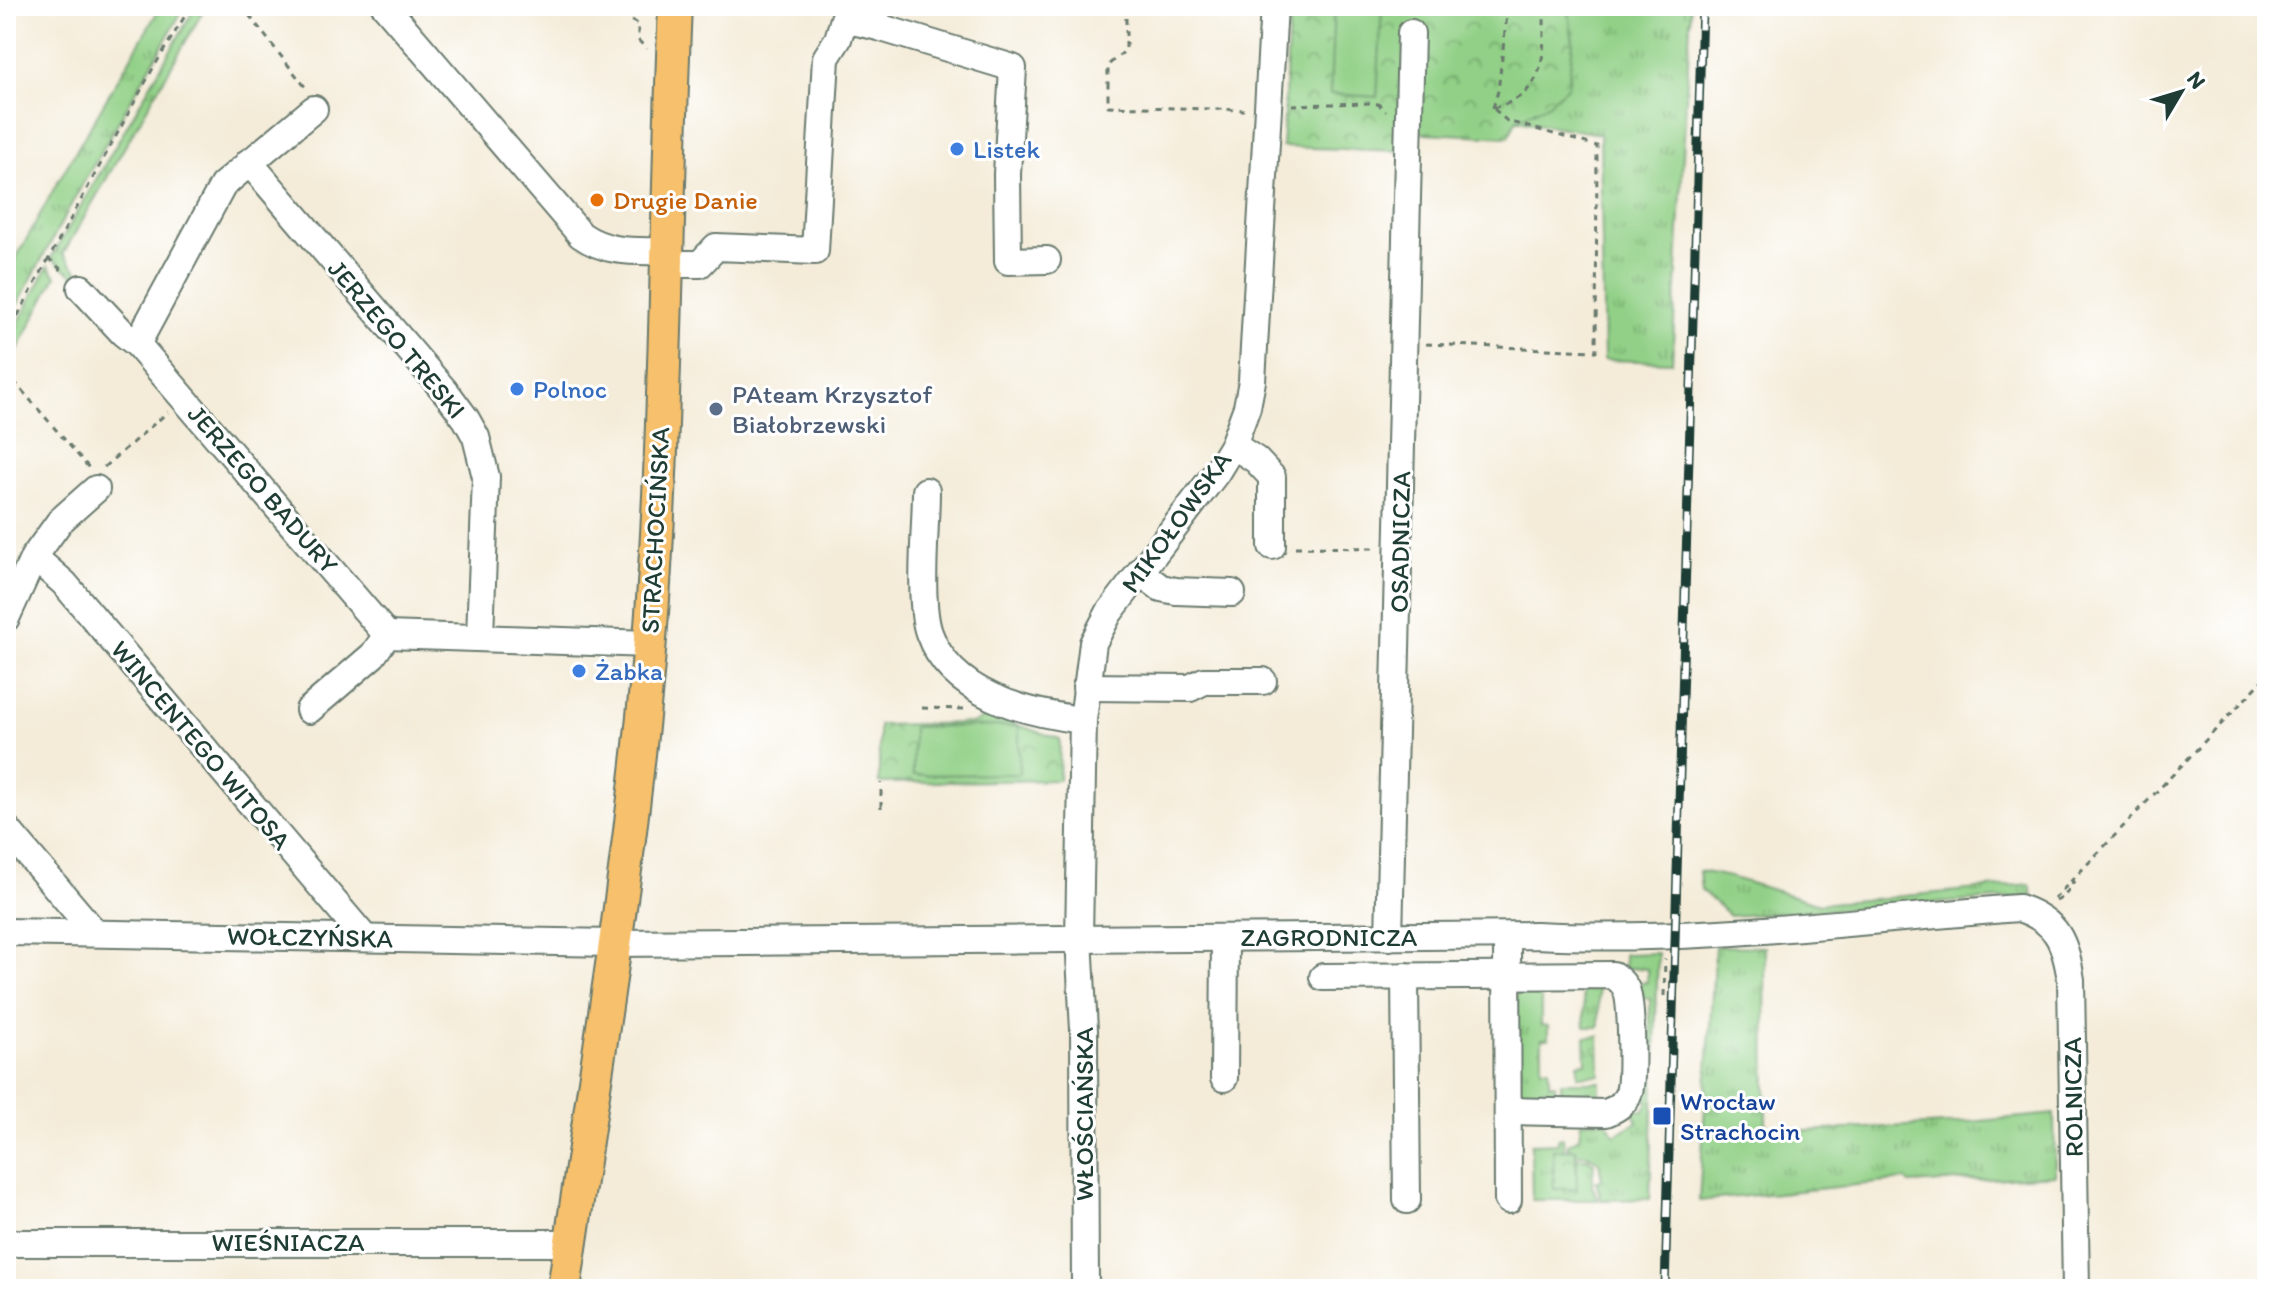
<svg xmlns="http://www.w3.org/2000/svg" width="2273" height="1295" font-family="Itim,sans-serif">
<defs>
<pattern id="grass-tufts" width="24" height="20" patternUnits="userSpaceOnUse" patternTransform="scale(2)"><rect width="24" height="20" fill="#91d086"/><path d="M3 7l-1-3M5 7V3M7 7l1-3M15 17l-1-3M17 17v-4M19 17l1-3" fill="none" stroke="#76aa6e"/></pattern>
<pattern id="park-crowns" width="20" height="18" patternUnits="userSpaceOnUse" patternTransform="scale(2)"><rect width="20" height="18" fill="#91d086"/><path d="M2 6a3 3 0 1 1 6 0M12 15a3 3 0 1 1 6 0" fill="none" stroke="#76aa6e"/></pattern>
</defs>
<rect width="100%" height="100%" fill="#fff"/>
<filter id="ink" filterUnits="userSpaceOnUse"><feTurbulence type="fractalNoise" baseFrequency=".0125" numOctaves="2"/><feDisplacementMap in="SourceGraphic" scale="16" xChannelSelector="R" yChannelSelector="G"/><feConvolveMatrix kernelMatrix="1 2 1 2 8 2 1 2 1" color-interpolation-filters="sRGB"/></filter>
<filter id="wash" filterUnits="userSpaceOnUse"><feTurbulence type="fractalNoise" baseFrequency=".006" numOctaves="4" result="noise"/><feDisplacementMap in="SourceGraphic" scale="32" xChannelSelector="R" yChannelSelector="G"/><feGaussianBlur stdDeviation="1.8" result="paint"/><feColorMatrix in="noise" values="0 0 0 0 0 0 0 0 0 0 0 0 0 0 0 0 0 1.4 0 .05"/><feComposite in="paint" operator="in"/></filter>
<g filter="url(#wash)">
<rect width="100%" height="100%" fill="#f4ecd9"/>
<g fill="url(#grass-tufts)" stroke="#58865d" stroke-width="2">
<polygon points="161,6 185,6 73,201 6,326 6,277 56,185"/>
<polygon points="196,6 206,6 63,254 95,292 51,258"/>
<polygon points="1568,6 1691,6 1672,362 1604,360 1600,134 1516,120 1548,104 1573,42"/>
<polygon points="48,266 56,276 6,372 6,346"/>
<polygon points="1699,871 1730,877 1820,904 2030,884 2033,897 1730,916 1701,890"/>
<polygon points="1715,946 1765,947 1766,1133 1947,1124 2054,1114 2055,1175 1910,1184 1906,1180 1699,1201"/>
<polygon points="1658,953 1650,1199 1601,1200 1596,1181 1602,1180 1599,1162 1588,1154 1576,1155 1576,1150 1568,1150 1567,1144 1579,1138 1581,1122 1606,1121 1615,1135 1637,1122 1630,1105 1643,1112 1649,1101 1636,1094 1637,1082 1645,1072 1650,1072 1650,999 1645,998 1637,988 1641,983 1647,982 1647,969 1624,968 1624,954"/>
<polygon points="1550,983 1548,996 1541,996 1541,1025 1548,1026 1548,1039 1542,1039 1542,1068 1549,1068 1549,1084 1555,1084 1555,1098 1519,1098 1516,993 1521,987"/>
<polygon points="1582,983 1598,983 1599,1027 1585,1027"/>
<polygon points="1599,1036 1600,1075 1578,1076 1578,1064 1586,1063 1585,1037"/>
<rect x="1561" y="1082" width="39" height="15"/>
<polygon points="1563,1137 1564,1150 1553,1150 1577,1189 1577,1158 1588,1158 1594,1163 1592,1185 1598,1200 1532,1200 1531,1144 1558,1143 1558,1138"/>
</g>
<g fill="url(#park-crowns)" stroke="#58865d" stroke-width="2">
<polygon points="1290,6 1568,6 1573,42 1568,86 1548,104 1516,120 1509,137 1403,132 1402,151 1282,147"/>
<polygon points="988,715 1060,739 1059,780 879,783 879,725 974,723"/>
<polygon points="1576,1149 1577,1189 1554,1189 1553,1150"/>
</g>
<g fill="#91d086" stroke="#58865d" stroke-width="2">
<polygon points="1334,6 1382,8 1377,97 1330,94"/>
<polygon points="1019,726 1019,774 913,775 913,727"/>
</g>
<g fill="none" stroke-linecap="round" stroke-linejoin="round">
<polyline stroke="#49b6c4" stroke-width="6" points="2083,965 2083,982"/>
</g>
</g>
<g filter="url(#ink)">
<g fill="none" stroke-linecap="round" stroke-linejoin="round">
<g stroke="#6a7a6e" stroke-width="30">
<g id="minor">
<path d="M385 6 581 235C608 254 636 251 667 251"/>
<polyline points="875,26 1013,68 1007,174 1008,261 1047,260"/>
<polyline points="249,162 449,396 466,419 476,437 486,477 480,636"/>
<polyline points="667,264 700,264 716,247 815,251 826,58 838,39 844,19 875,26 877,7"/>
<polyline points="81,288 123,333 137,344 387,635 373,655 309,710"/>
<polyline points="137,344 223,185 314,109"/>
<polyline points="1233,445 1256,460 1272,477 1272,546"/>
<path d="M926 491C926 527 918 602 929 633 951 695 1025 713 1083 720"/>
<polyline points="34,557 64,583 364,937"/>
<polyline points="1140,572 1161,588 1176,591 1232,593"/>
<polyline points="6,618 34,557 60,521 96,489"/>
<polyline points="387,635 649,644"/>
<polyline points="1086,687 1190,688 1204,681 1263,681"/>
<polyline points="6,828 95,933"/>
<path d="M6 932 615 943 1536 935C1697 943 1859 920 2019 908 2058 921 2065 942 2071 980L2076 1289"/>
<polyline points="1507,936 1508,1200"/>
<polyline points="1389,937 1411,33"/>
<polyline points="1405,976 1407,1200"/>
<path d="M1323 977 1613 975C1618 979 1623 982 1626 989 1632 1002 1633 1078 1629 1092 1625 1104 1616 1109 1606 1113L1508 1111"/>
<polyline points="1224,1078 1225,938"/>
<polyline points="6,1243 571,1243"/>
<polyline points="1085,1289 1084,1030 1079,938 1083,720 1093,643 1109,613 1216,473 1233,445 1247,407 1252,381 1274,6"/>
</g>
</g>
<g stroke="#6a7a6e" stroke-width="36">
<path id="major" d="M564 1289C593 1088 627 888 646 686 667 460 665 232 675 6"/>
</g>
<g stroke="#6a7a6e" stroke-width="3" stroke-dasharray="6 6" stroke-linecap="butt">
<polyline points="242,6 306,88"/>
<polyline points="613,6 621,16 638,24 638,40 647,49"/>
<polyline points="1126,6 1126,50 1108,65 1108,106 1244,110"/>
<polyline points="1292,105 1369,103 1378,104 1386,111"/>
<path d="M1493 108C1548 94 1544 55 1544 6"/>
<polyline points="1493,108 1498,91 1508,6"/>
<polyline points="48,258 66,274"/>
<polyline points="6,337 152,70 191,6"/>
<polyline points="1426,344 1596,351 1597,146 1507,121 1493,108"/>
<polyline points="6,372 90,469"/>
<polyline points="104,467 168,412"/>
<polyline points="1295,547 1376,548"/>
<polyline points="922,708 964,709"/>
<polyline points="881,808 881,783"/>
<polyline points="2054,899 2267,676"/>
<polyline points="2056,901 2064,897 2074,881"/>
<polyline points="1664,996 1665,959"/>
</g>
<use href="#minor" stroke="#fff" stroke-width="26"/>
<use href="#major" stroke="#f7c06c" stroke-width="32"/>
<g stroke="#1f3d34" stroke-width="9">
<polyline id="rail" points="1665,1289 1702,6"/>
</g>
<use href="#rail" stroke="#fff" stroke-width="6" stroke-dasharray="18" stroke-linecap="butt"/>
</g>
</g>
<g fill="#3f7fe0" stroke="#fff" stroke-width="3">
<circle cx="957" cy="149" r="8"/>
<circle cx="517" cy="389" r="8"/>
<circle cx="579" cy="671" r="8"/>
</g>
<circle fill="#e8710a" stroke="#fff" stroke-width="3" cx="597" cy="200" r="8"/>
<circle fill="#5c6f8a" stroke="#fff" stroke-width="3" cx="716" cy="409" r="8"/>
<rect fill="#1a4fb4" stroke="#fff" stroke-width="3" x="1652" y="1106" width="20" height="20" rx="4"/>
<g text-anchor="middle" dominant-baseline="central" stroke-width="6" stroke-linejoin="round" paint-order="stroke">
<g font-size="26" fill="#366cbe" stroke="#fff" text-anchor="start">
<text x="973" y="149">Listek</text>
<text x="533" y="389">Polnoc</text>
<text x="595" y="671">Żabka</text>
</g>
<g font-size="26" fill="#c56008" stroke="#fff" text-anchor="start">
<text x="613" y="200">Drugie Danie</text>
</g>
<g font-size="26" fill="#1f3d34" stroke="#fff">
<text transform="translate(397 339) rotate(50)">JERZEGO TRESKI</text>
<text transform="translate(263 489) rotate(49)">JERZEGO BADURY</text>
<text transform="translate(1176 522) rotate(-54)">MIKOŁOWSKA</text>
<text transform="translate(655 530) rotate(-87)">STRACHOCIŃSKA</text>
<text transform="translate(1400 542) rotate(-89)">OSADNICZA</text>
<text transform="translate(201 745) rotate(50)">WINCENTEGO WITOSA</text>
<text transform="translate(310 937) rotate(1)">WOŁCZYŃSKA</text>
<text x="1329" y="937">ZAGRODNICZA</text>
<text transform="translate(2073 1097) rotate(-91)">ROLNICZA</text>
<text transform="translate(1084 1114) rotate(-90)">WŁOŚCIAŃSKA</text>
<text x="288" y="1242">WIEŚNIACZA</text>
</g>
<g font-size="26" fill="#4e5e75" stroke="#fff" text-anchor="start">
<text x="732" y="394">PAteam Krzysztof<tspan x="732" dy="30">Białobrzewski</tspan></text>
</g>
<g font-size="26" fill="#164399" stroke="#fff" text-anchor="start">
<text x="1680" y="1101">Wrocław<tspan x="1680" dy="30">Strachocin</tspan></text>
</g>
</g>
<rect width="2273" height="1295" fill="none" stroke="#fff" stroke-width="32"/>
<g transform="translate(2181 92) rotate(52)" stroke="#ffffff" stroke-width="6" paint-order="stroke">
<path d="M0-6L14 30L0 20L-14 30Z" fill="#1f3d34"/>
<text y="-12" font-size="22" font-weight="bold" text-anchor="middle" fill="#1f3d34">N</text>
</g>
</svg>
